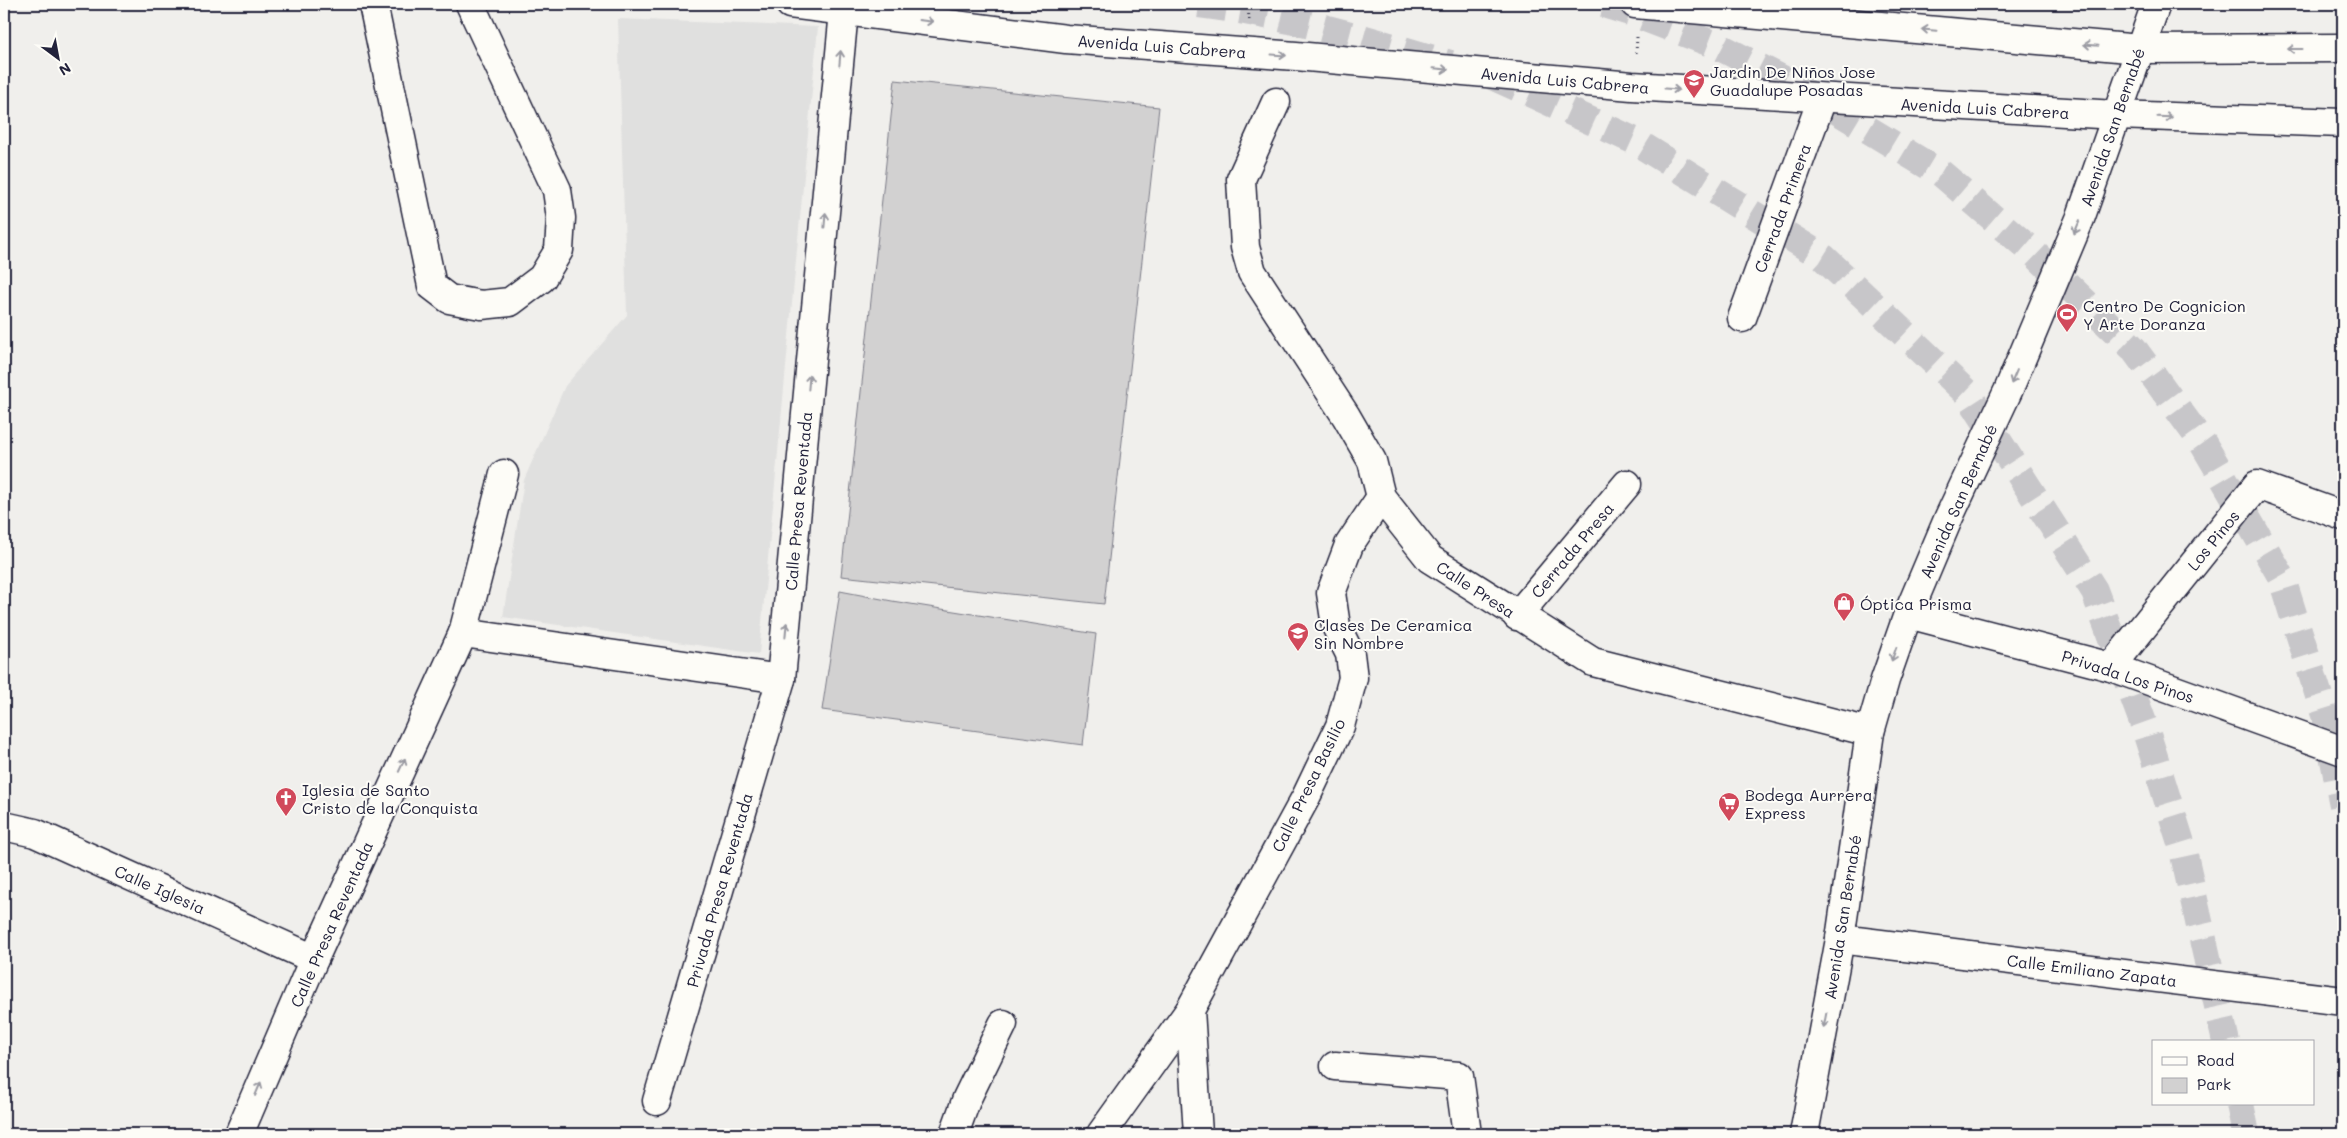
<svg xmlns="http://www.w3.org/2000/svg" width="2347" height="1138" font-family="Mali,sans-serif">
<rect width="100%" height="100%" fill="#f0efec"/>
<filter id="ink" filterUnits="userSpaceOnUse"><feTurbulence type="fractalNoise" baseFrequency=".02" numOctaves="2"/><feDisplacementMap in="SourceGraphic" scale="10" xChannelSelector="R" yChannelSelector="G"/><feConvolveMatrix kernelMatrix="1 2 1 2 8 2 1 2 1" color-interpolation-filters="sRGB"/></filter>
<g filter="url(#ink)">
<polygon fill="#e0e0df" points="618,19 818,27 759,654 503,617 524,480 565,386 627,315"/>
<g fill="#d2d1d1" stroke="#7a7a86">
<polygon points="895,80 1159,107 1104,604 841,576"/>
<polygon points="840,591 892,601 1096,634 1083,745 822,710"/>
</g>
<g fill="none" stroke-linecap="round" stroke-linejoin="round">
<g stroke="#c7c6c9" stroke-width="28" stroke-dasharray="28 14" stroke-linecap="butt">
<path d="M1199 4C1285 15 1368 39 1450 64"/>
<polyline points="1604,4 1630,12 1718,46 1796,86 1942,174 2035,254 2133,348 2204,445 2281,576 2325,715 2343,805"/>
<polyline points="1492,76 1633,140 1824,258 1968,394 2094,590 2144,725 2182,846 2226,1042"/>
<polyline points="2240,1104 2246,1134"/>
</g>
<g stroke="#22223b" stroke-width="31">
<g id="minor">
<polyline points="373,4 432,286 449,299 481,305 510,302 542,278 559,250 561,218 557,190 470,4"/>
<polyline points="1276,102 1241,179 1245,247 1252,272 1346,416 1372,461 1381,497 1430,559 1593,662 1870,732"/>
<polyline points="1742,318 1822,99"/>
<polyline points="1908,614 2111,667 2343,751"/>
<polyline points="1517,616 1627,484"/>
<polyline points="463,633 781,679"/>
<polyline points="2111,667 2257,485 2343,516"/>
<polyline points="4,826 35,833 314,959"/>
<polyline points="1840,939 2343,1001"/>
<polyline points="1335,1066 1459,1076 1467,1134"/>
<polyline points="657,1101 781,679 844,11 849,4"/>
<polyline points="239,1134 314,959 463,633 504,474"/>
<polyline points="954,1134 967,1098 1003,1024"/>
<polyline points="1101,1134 1190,1010"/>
<polyline points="1198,1134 1190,1010 1306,797 1340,726 1353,678 1350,654 1336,626 1331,593 1349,545 1381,497"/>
</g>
</g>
<g stroke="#22223b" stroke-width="31">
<g id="tertiary">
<polyline points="2140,49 2343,48"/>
<polyline points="2116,115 2343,123"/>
</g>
</g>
<g stroke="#22223b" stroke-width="31">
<g id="secondary">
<polyline points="790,4 1066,39 1296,56 1632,86 2116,115"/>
<polyline points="1635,4 2140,49"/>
<polyline points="1804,1134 1840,939 1870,732 1885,680 1908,614 1949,517 2008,391 2080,219 2156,4"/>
</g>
</g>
<g stroke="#22223b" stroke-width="3" stroke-dasharray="1 4" stroke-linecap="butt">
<polyline points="1248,4 1249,20"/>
<polyline points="1636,53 1637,37"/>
</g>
<use href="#minor" stroke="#fdfcf7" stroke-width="28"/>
<use href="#tertiary" stroke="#fdfcf7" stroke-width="28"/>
<use href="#secondary" stroke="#fdfcf7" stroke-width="28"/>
</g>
<defs><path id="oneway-shaft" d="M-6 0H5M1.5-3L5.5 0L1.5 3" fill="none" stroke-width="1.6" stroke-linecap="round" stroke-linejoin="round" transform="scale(1.25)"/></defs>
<g stroke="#9a9aa2">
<use href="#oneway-shaft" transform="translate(926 21) rotate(7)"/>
<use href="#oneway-shaft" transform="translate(1929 30) rotate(-175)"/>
<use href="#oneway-shaft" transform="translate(2091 45) rotate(-175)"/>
<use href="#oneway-shaft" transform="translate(2295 49) rotate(180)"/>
<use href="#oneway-shaft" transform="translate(1279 55) rotate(4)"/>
<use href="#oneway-shaft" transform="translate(840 58) rotate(-85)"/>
<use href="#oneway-shaft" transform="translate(1441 69) rotate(5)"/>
<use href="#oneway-shaft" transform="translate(1672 89) rotate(4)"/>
<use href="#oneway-shaft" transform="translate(2165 117) rotate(2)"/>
<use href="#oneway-shaft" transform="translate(825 220) rotate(-85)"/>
<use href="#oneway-shaft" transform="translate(2077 227) rotate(113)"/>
<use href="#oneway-shaft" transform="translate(2014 377) rotate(113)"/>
<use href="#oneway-shaft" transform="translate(809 382) rotate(-85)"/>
<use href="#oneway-shaft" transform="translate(786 630) rotate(-85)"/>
<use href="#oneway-shaft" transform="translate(1894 654) rotate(109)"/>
<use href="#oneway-shaft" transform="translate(402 765) rotate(-65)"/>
<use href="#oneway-shaft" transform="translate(1825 1020) rotate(101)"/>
<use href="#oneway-shaft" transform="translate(258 1089) rotate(-67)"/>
</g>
</g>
<defs>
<g id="school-pin" transform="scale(1.125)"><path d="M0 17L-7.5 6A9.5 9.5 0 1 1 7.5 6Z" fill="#d1495b" stroke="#fdfcf7"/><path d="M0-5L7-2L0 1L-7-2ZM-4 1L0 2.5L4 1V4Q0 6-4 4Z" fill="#fff"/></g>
<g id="stadium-pin" transform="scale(1.125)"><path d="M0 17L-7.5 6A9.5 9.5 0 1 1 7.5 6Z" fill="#d1495b" stroke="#fdfcf7"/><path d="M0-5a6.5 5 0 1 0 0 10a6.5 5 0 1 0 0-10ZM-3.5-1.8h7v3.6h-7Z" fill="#fff"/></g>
<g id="shop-pin" transform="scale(1.125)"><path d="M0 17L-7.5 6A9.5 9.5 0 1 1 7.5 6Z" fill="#d1495b" stroke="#fdfcf7"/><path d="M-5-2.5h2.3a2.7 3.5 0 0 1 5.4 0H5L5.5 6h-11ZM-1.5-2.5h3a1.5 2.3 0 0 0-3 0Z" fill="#fff"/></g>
<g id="church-pin" transform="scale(1.125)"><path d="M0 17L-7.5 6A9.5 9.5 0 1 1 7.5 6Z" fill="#d1495b" stroke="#fdfcf7"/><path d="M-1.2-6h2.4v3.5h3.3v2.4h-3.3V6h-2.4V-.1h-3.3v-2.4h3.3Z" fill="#fff"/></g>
<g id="supermarket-pin" transform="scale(1.125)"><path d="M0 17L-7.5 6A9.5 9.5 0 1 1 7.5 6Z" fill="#d1495b" stroke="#fdfcf7"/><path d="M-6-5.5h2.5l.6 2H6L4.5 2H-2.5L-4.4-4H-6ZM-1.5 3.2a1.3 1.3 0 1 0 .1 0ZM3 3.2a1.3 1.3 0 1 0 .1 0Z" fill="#fff"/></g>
</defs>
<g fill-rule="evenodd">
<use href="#school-pin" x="1694" y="80"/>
<use href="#stadium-pin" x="2067" y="314"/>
<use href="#shop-pin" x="1844" y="603"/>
<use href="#school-pin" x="1298" y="633"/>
<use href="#church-pin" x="286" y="798"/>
<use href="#supermarket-pin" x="1729" y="803"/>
</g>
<g text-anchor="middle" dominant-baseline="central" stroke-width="4" stroke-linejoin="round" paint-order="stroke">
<g font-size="16" fill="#22223b" stroke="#fdfcf7">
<text transform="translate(1162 46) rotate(4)">Avenida Luis Cabrera</text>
<text transform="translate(1565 80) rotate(5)">Avenida Luis Cabrera</text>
<text transform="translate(1985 108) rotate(3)">Avenida Luis Cabrera</text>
<text transform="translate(2112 127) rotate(-71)">Avenida San Bernabé</text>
<text transform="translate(1782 208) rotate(-70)">Cerrada Primera</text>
<text transform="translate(798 501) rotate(-85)">Calle Presa Reventada</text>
<text transform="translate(1958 501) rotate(-66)">Avenida San Bernabé</text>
<text transform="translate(2213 540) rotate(-51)">Los Pinos</text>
<text transform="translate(1572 550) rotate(-50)">Cerrada Presa</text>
<text transform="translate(1476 589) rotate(33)">Calle Presa</text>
<text transform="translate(2128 676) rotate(18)">Privada Los Pinos</text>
<text transform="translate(1308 785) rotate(-64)">Calle Presa Basilio</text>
<text transform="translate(160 889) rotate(24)">Calle Iglesia</text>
<text transform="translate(719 890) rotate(-74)">Privada Presa Reventada</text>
<text transform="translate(1842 917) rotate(-81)">Avenida San Bernabé</text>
<text transform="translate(331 924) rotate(-66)">Calle Presa Reventada</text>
<text transform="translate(2092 970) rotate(7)">Calle Emiliano Zapata</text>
</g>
<g font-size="16" fill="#22223b" stroke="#fdfcf7" text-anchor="start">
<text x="1710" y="71">Jardin De Niños Jose<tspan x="1710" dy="18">Guadalupe Posadas</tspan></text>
<text x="2083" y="305">Centro De Cognicion<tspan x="2083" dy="18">Y Arte Doranza</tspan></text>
<text x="1860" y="603">Óptica Prisma</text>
<text x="1314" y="624">Clases De Ceramica<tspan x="1314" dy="18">Sin Nombre</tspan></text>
<text x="302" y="789">Iglesia de Santo<tspan x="302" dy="18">Cristo de la Conquista</tspan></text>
<text x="1745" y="794">Bodega Aurrera<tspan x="1745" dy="18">Express</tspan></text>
</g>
</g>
<rect width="2347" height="1138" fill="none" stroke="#fdfcf7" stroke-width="20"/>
<rect x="10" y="10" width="2327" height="1118" fill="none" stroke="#22223b" stroke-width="2" filter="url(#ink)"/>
<rect x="2152" y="1040" width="162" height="65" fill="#fdfcf7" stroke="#a5a5ac"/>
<rect x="2162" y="1057" width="25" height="8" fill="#fdfcf7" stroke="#a5a5ac"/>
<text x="2197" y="1066" font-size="15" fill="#22223b">Road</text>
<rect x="2162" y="1078" width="25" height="15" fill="#d2d1d1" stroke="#a5a5ac"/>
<text x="2197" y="1090" font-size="15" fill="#22223b">Park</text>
<g transform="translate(58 58) rotate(148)" stroke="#fdfcf7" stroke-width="4" paint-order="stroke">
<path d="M0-4L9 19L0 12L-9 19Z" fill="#22223b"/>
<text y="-8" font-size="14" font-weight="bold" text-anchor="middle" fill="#22223b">N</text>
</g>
</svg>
